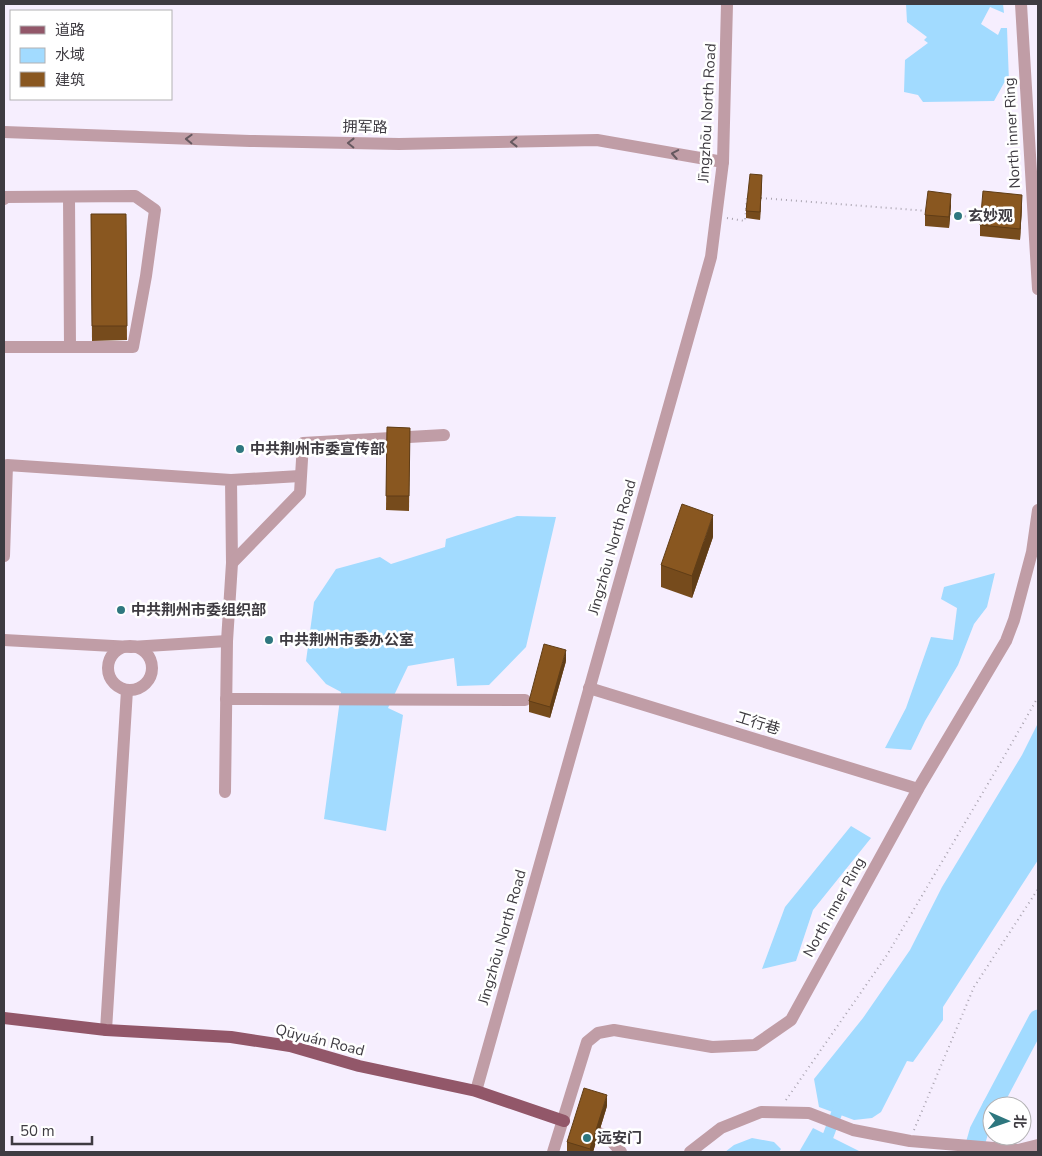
<svg xmlns="http://www.w3.org/2000/svg" width="1042" height="1156" font-family="'Nunito Sans','Noto Sans SC',sans-serif">
<rect width="100%" height="100%" fill="#f6eefe"/>
<g fill="#a2dbff">
<polygon points="906,4 1003,4 1004,13 990,7 981,24 998,35 1001,28 1007,28 1009,82 1004,83 994,101 923,102 918,95 904,92 905,60 928,43 924,40 927,37 907,22"/>
<polygon points="517,516 556,517 526,647 489,685 457,686 454,658 408,666 388,708 403,715 386,831 324,819 341,692 326,684 306,661 314,602 336,569 380,557 391,564 445,547 446,539"/>
<polygon points="995,573 987,607 974,624 958,665 925,721 911,750 885,748 906,708 931,637 953,640 957,608 941,599 944,587"/>
<polygon points="1038,723 1038,860 943,1007 943,1020 913,1062 907,1061 881,1112 872,1118 854,1120 819,1107 814,1079 863,1018 910,950 942,887 1022,755"/>
<polygon points="851,826 871,838 813,910 796,961 762,969 785,907"/>
<polygon points="813,1128 861,1152 799,1152"/>
<polygon points="752,1138 774,1142 781,1149 779,1152 725,1152 734,1145"/>
</g>
<g fill="none" stroke-linecap="round" stroke-linejoin="round">
<polyline stroke="#a2dbff" stroke-width="11" points="822,1152 842,1099"/>
<g stroke="#a2dbff" stroke-width="19">
<polyline points="992,1106 1038,1019"/>
<polyline points="973,1152 979,1131 992,1106"/>
</g>
<g stroke="#aaa4b0" stroke-width="2" stroke-dasharray="1 4" stroke-linecap="butt">
<polyline points="761,198 928,211"/>
<polyline points="950,214 983,219"/>
<polyline points="727,218 745,221 747,197 749,197"/>
<polyline points="786,1100 887,955 1005,755 1038,697"/>
<polyline points="914,1130 974,987 1038,889"/>
</g>
<g stroke="#c09da6" stroke-width="12">
<polyline points="1021,4 1038,289"/>
<polyline points="4,132 250,141 399,144 597,140 723,162"/>
<polyline points="69,197 70,347"/>
<polyline points="4,199 5,197 135,196 155,210 146,276 133,347 4,347"/>
<polyline points="231,480 300,476"/>
<polyline points="4,556 7,465 231,480 232,563 227,641 225,792"/>
<polyline points="232,563 300,493 303,443 444,435"/>
<polyline points="4,640 131,647 227,641"/>
<circle cx="130" cy="668" r="22"/>
<polyline points="589,688 918,789"/>
<polyline points="226,699 525,700"/>
<polyline points="106,1030 127,690"/>
<polyline points="476,1091 711,257 723,162 727,4"/>
<polyline points="599,1133 608,1137 621,1152"/>
<polyline points="553,1152 587,1042 598,1033 614,1030 712,1047 755,1045 791,1020 918,789 1006,641 1014,620 1032,552 1038,510"/>
<polyline points="690,1152 721,1128 761,1112 809,1113 853,1130 910,1141 1018,1150 1038,1145"/>
</g>
<polyline stroke="#925769" stroke-width="12" points="4,1018 106,1030 231,1037 290,1046 359,1066 476,1091 564,1121"/>
</g>
<g fill="#764b1c">
<polygon points="762,182 760,220 746,218 746,211"/>
<polygon points="951,205 949,228 925,226 925,215"/>
<polygon points="1022,206 1020,240 980,236 980,225"/>
<polygon points="91,214 126,214 127,340 92,341"/>
<polygon points="387,427 410,428 409,511 386,510"/>
<polygon points="713,537 692,598 661,587 661,565"/>
<polygon points="566,661 550,718 529,712 529,701"/>
<polygon points="607,1106 593,1152 567,1152 567,1142"/>
</g>
<g fill="#603d16">
<polygon points="762,175 762,182 760,220 760,212"/>
<polygon points="951,194 951,205 949,228 949,217"/>
<polygon points="1022,195 1022,206 1020,240 1020,229"/>
<polygon points="713,515 713,537 692,598 692,576"/>
<polygon points="566,650 566,661 550,718 550,707"/>
<polygon points="607,1095 607,1106 593,1152 590,1152 590,1149"/>
</g>
<g fill="#895720" stroke="#603d16">
<polygon points="750,174 762,175 760,212 746,211"/>
<polygon points="928,191 951,194 949,217 925,215"/>
<polygon points="983,191 1022,195 1020,229 980,225"/>
<polygon points="91,214 126,214 127,326 92,326"/>
<polygon points="387,427 410,428 409,496 386,496"/>
<polygon points="682,504 713,515 692,576 661,565"/>
<polygon points="544,644 566,650 550,707 529,701"/>
<polygon points="584,1088 607,1095 590,1149 567,1142"/>
</g>
<defs><path id="oneway-chevron" d="M-2-3.5L2.5 0L-2 3.5" fill="none" stroke-width="1.6" stroke-linecap="round" stroke-linejoin="round" transform="scale(1.25)"/></defs>
<g stroke="#65585f">
<use href="#oneway-chevron" transform="translate(189 139) rotate(-178)"/>
<use href="#oneway-chevron" transform="translate(514 142) rotate(179)"/>
<use href="#oneway-chevron" transform="translate(351 143) rotate(-179)"/>
<use href="#oneway-chevron" transform="translate(675 154) rotate(-170)"/>
</g>
<g fill="#2e777f" stroke="#fff" stroke-width="2">
<circle cx="958" cy="216" r="5"/>
<circle cx="240" cy="449" r="5"/>
<circle cx="121" cy="610" r="5"/>
<circle cx="269" cy="640" r="5"/>
<circle cx="587" cy="1138" r="5"/>
</g>
<g text-anchor="middle" dominant-baseline="central" stroke-width="5" stroke-linejoin="round" paint-order="stroke">
<g font-size="15" fill="#3e3b41" stroke="#fff">
<text transform="translate(707 113) rotate(-87)">Jīngzhōu North Road</text>
<text transform="translate(365 127) rotate(1)">拥军路</text>
<text transform="translate(1012 133) rotate(-93)">North inner Ring</text>
<text transform="translate(612 547) rotate(-74)">Jīngzhōu North Road</text>
<text transform="translate(758 723) rotate(17)">工行巷</text>
<text transform="translate(834 907) rotate(-61)">North inner Ring</text>
<text transform="translate(502 937) rotate(-74)">Jīngzhōu North Road</text>
<text transform="translate(320 1040) rotate(14)">Qūyuán Road</text>
</g>
<g font-size="15" font-weight="bold" fill="#3e3b41" stroke="#fff" text-anchor="start">
<text x="968" y="216">玄妙观</text>
<text x="250" y="449">中共荆州市委宣传部</text>
<text x="131" y="610">中共荆州市委组织部</text>
<text x="279" y="640">中共荆州市委办公室</text>
<text x="597" y="1138">远安门</text>
</g>
</g>
<rect width="1042" height="1156" fill="none" stroke="#3e3b41" stroke-width="10"/>
<rect x="10" y="10" width="162" height="90" fill="#ffffff" stroke="#b2b1b3"/>
<rect x="20" y="26" width="25" height="8" fill="#925769" stroke="#b2b1b3"/>
<text x="55" y="35" font-size="15" fill="#3e3b41">道路</text>
<rect x="20" y="48" width="25" height="15" fill="#a2dbff" stroke="#b2b1b3"/>
<text x="55" y="60" font-size="15" fill="#3e3b41">水域</text>
<rect x="20" y="72" width="25" height="15" fill="#895720" stroke="#b2b1b3"/>
<text x="55" y="85" font-size="15" fill="#3e3b41">建筑</text>
<g transform="translate(1007 1121) rotate(92)"><circle r="24" fill="#ffffff" stroke="#b2b1b3"/>
<path d="M0-4L9 19L0 12L-9 19Z" fill="#2e777f"/>
<text y="-8" font-size="14" font-weight="bold" text-anchor="middle" fill="#3e3b41">北</text>
</g>
<path d="M12 1136v8h80v-8" fill="none" stroke="#3e3b41" stroke-width="2.5"/>
<text x="20" y="1136" font-size="15" fill="#3e3b41" stroke="#ffffff" stroke-width="4" paint-order="stroke">50 m</text>
</svg>
